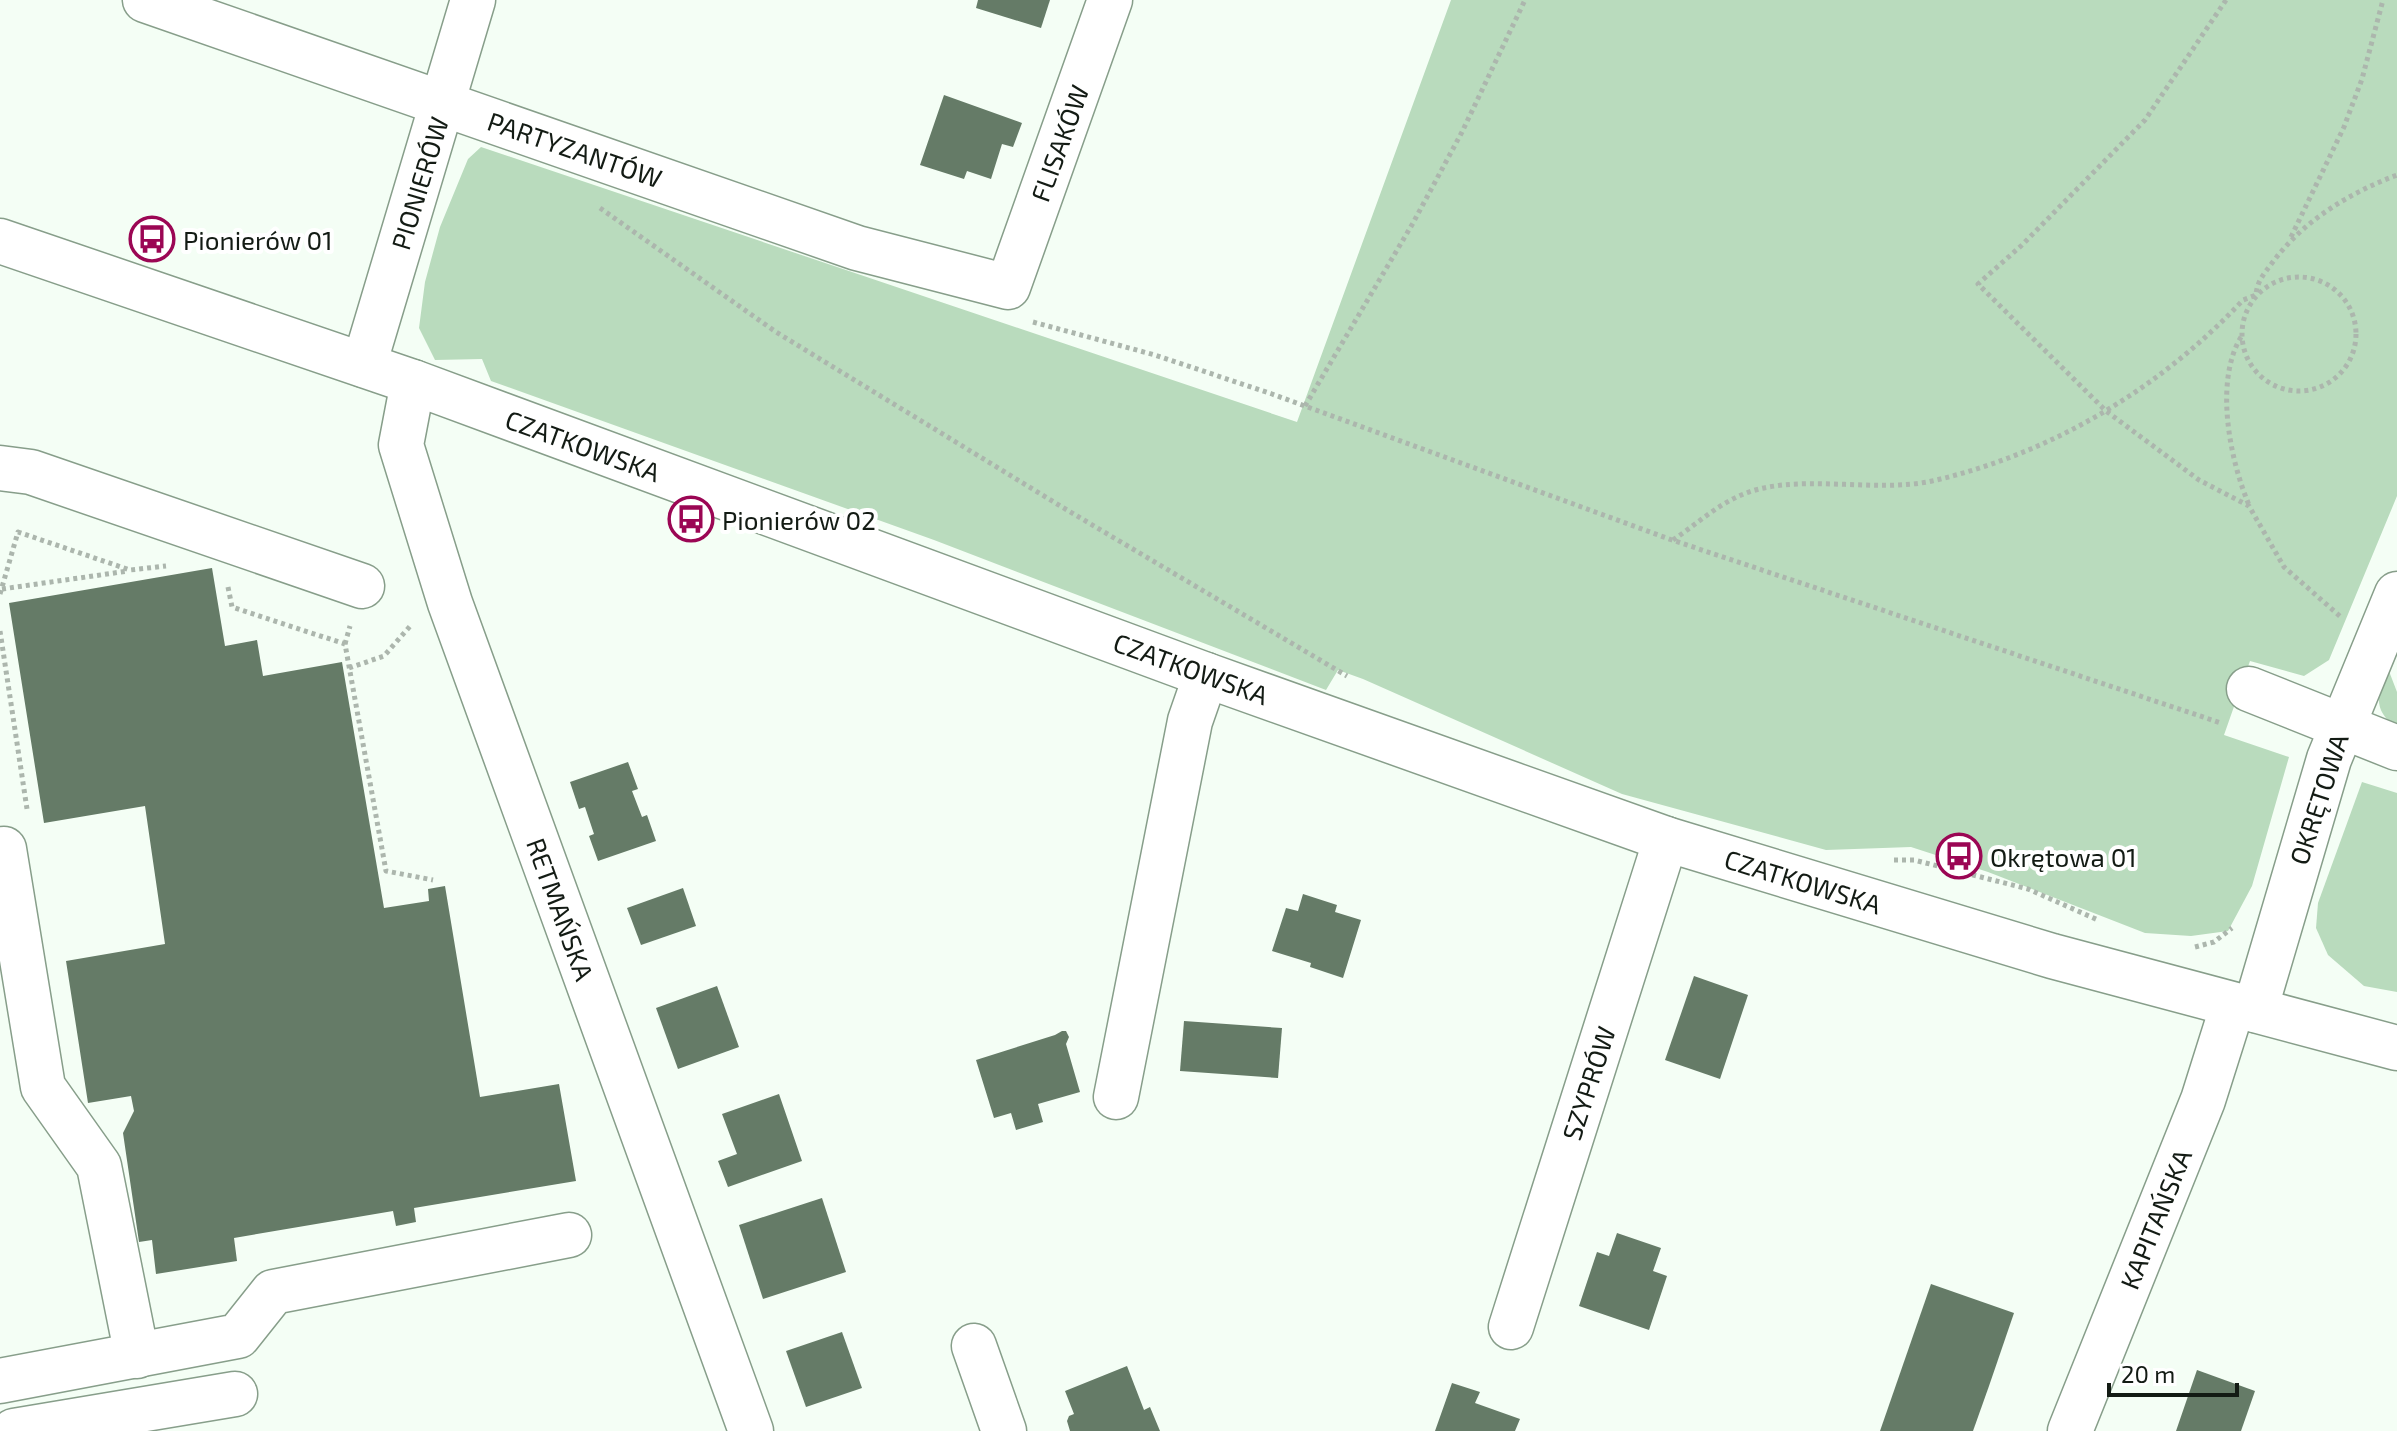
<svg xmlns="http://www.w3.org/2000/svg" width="2397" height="1431" font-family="'Exo 2',sans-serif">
<rect width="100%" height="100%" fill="#f4fef5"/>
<g fill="#b9dbbd">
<polygon points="1451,0 2397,0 2397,496 2329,660 2304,676 2250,661 2224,735 2289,757 2252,886 2228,931 2191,936 2145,933 1988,872 1911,847 1826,850 1622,794 1363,679 1338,670 1326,690 934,540 491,381 482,359 435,360 419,328 425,282 440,227 468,159 481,147 1297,422"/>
<path d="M2387 666 2397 692V728C2371 709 2378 693 2387 666Z"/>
<polygon points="2362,782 2397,793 2397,992 2364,986 2328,955 2316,928 2318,903"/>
</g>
<g fill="#657b67">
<polygon points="978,0 1050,0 1041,28 976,8"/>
<polygon points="944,95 1022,123 1013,147 1002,144 991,179 967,171 964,179 920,165"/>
<polygon points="212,568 225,646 257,640 263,676 342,662 384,908 429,901 428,889 445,886 480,1097 559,1084 576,1181 414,1208 416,1222 396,1226 393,1211 234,1238 237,1261 156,1274 152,1240 139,1242 123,1133 134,1111 131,1096 88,1103 66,961 165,944 145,806 44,823 9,603"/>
<polygon points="628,762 638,789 632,791 642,817 647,815 656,841 598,861 589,836 594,834 585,807 579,809 570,782"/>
<polygon points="683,888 696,926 641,945 627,908"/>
<polygon points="1303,894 1337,905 1335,912 1361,920 1343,978 1310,967 1311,963 1272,951 1286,908 1298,911"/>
<polygon points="1694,976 1748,995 1720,1079 1665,1060"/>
<polygon points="717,986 739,1047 678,1069 656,1008"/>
<polygon points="1184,1021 1282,1028 1278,1078 1180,1071"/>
<polygon points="1062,1031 1066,1031 1069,1037 1066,1044 1080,1092 1038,1104 1043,1122 1016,1130 1011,1113 994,1118 976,1060 1055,1035"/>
<polygon points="779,1094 802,1161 728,1187 718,1161 737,1154 722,1114"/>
<polygon points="822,1198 846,1272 763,1299 739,1225"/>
<polygon points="1617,1233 1661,1248 1653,1271 1667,1276 1649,1330 1579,1306 1597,1252 1609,1256"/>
<polygon points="1931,1284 2014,1313 1989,1386 1973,1431 1880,1431"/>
<polygon points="842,1332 862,1388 806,1407 786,1351"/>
<polygon points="1127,1366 1144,1410 1150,1407 1160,1431 1070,1431 1067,1421 1069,1416 1074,1414 1065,1391"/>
<polygon points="2197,1370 2255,1391 2241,1431 2176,1431"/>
<polygon points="1452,1383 1480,1392 1475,1403 1520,1419 1515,1431 1435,1431"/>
</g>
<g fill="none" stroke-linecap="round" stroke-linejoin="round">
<g stroke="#879e8a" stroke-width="47">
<g id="minor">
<polyline points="145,0 857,248 1008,287 1110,0"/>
<polyline points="0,241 413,382 1206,675 1666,839 2052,956 2397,1048"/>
<polyline points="364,365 473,0"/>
<polyline points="413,382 401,445 450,603 751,1431"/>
<polyline points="0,468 31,472 362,586"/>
<polyline points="2249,689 2397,748"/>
<polyline points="0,850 4,849 43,1087 99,1166 137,1356"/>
<polyline points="2255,1010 2329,759 2397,594"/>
<polyline points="1116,1097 1190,721 1206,675"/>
<polyline points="1511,1327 1666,839"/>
<polyline points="974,1346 1004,1431"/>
<polyline points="0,1381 238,1336 273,1292 569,1235"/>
<polyline points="14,1431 235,1394"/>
<polyline points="2070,1431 2203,1100 2233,1005"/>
</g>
</g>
<g stroke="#acb6ad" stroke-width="5" stroke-dasharray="4 4" stroke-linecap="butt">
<polyline points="2226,0 2145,120 2022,245 1978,284 2106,411 2199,480 2249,506 2284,567 2342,618"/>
<polyline points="600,208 776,332 1062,507 1347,676"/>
<polyline points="2291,237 2344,127 2362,79 2383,0"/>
<circle cx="2299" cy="334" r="57"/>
<polyline points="1033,322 1155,355 1272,394 1672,540 2221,723"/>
<path d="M2241 337C2214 382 2230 460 2249 505"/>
<polyline points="1305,406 1413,223 1462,132 1525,0"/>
<path d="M1673 540C1694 526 1716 506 1739 496 1793 471 1873 494 1932 481 2051 454 2161 388 2243 300L2256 295C2257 281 2264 274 2272 263 2303 221 2349 193 2397 175"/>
<polyline points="228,587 232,607 345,644 386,871 433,880"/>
<polyline points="2,589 128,571"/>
<polyline points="0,594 18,532 130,570 166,566"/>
<polyline points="0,631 27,809 24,810"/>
<polyline points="345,644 350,626"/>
<polyline points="349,668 384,656 412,624"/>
<polyline points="1894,860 1914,860 2028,889 2098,920"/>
<polyline points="2195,947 2214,942 2232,928"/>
</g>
<use href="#minor" stroke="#fff" stroke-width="44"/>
</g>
<defs>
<g id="bus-ring" transform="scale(2.3)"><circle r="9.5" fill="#fff" stroke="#9b0654" stroke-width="1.5"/><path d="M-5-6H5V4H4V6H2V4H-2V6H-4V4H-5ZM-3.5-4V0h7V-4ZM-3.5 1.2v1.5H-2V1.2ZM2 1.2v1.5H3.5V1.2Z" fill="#9b0654"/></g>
</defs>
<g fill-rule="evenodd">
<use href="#bus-ring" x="152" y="239"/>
<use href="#bus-ring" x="691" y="519"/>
<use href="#bus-ring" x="1959" y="856"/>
</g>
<g text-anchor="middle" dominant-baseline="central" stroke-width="8" stroke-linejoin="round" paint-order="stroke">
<g font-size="26" fill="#131b14" stroke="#fff">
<text transform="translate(1059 143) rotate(-70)">FLISAKÓW</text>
<text transform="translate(575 149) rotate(19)">PARTYZANTÓW</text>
<text transform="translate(419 183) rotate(-73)">PIONIERÓW</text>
<text transform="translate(583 445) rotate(20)">CZATKOWSKA</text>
<text transform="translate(1191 668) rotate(20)">CZATKOWSKA</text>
<text transform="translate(2318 799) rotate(-72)">OKRĘTOWA</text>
<text transform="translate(1803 881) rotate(17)">CZATKOWSKA</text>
<text transform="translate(561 909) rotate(70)">RETMAŃSKA</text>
<text transform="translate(1588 1083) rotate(-72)">SZYPRÓW</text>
<text transform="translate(2155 1219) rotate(-68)">KAPITAŃSKA</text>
</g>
<g font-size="26" fill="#131b14" stroke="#fff" text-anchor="start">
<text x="183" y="239">Pionierów 01</text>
<text x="722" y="519">Pionierów 02</text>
<text x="1990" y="856">Okrętowa 01</text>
</g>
</g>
<path d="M2109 1383v12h128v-12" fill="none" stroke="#131b14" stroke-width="4"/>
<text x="2121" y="1383" font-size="24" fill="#131b14" stroke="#ffffff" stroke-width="6" paint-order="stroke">20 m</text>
</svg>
